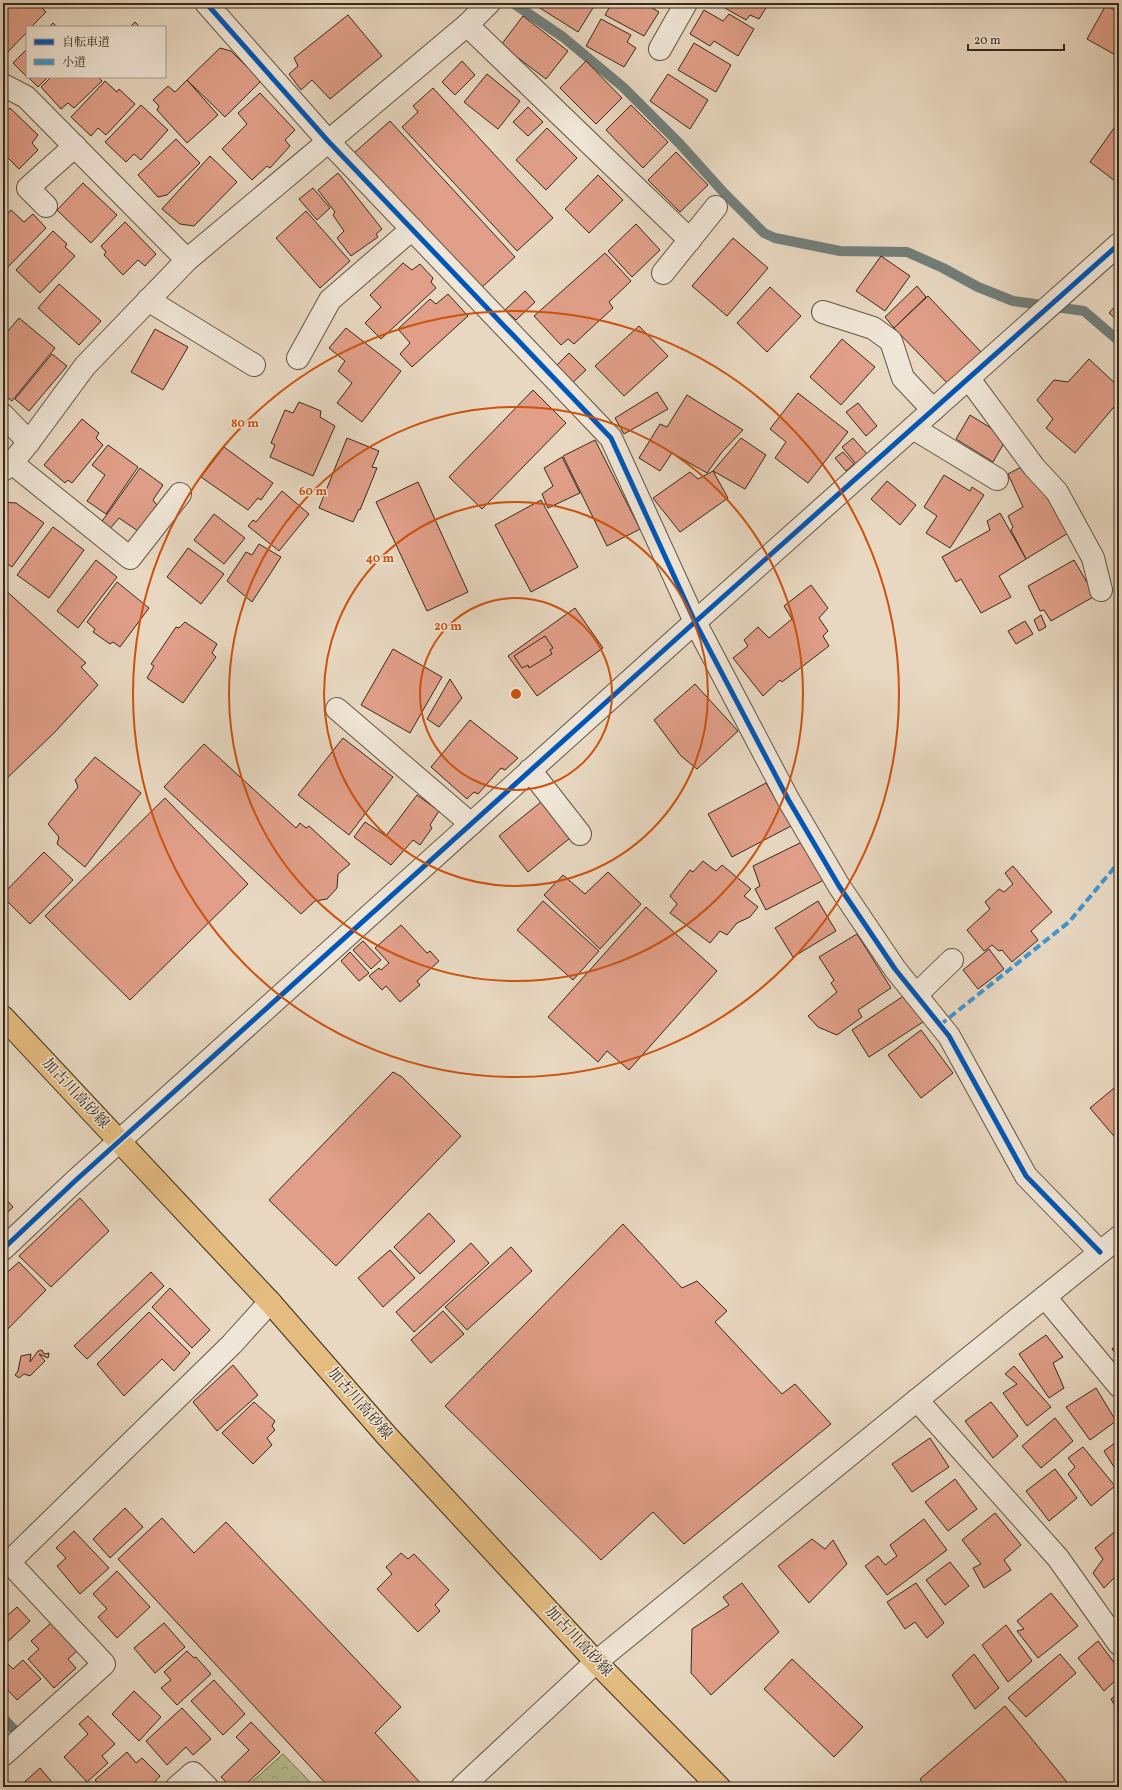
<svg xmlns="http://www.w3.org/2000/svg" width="1122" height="1790" font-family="Vollkorn,'Noto Serif JP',serif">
<defs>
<pattern id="park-crowns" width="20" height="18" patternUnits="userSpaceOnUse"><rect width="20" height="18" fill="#b8be91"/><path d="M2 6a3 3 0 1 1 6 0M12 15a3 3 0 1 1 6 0" fill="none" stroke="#9fa37c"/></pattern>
</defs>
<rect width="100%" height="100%" fill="#e8d8c1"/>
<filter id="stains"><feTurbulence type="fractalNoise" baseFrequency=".005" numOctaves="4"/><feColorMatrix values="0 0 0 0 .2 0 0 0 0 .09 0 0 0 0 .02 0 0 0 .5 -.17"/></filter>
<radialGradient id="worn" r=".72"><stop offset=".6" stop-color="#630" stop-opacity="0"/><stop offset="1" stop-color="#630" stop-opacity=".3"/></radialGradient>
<polygon fill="url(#park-crowns)" stroke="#787456" points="283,1754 315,1787 246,1787"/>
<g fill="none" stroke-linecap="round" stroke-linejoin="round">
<g stroke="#727f7b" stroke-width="10">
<polyline points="513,3 563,37 623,87 680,144 725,194 764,233 775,238 840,251 907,252 943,268 978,287 1013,301 1084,311 1119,341"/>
<polyline points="3,1718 17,1733"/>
</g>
</g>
<g fill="#e19f89" stroke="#372a1a">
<polygon points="8,3 37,3 46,12 31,27 27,27 27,32 3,57 3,9"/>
<polygon points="532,3 596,3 578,32"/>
<polygon points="612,3 648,3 647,5 659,12 644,36 605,15"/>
<polygon points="716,3 769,3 759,19 750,15 746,20"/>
<polygon points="1106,5 1119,13 1119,57 1087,39"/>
<polygon points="704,10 723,21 729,14 754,29 738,56 714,41 710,46 690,34"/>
<polygon points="348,15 382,56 330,99 312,80 301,90 289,74 298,66 294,58"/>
<polygon points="523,16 568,51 546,79 501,45"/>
<polygon points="601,19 631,35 627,42 636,48 624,67 586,46"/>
<polygon points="135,22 140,27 130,27"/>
<polygon points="53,23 57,27 49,27"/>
<polygon points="694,43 731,65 716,92 678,70"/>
<polygon points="220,48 231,51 261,81 225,117 187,80"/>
<polygon points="27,49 27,77 13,63"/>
<polygon points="462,61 475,75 455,95 442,82"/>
<polygon points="586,61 622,98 596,124 560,88"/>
<polygon points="487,74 520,101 498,129 464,102"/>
<polygon points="668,74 708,100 690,129 650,101"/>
<polygon points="28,77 48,77 38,87"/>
<polygon points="51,77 98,77 102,81 74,108 68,103 61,109 41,87"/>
<polygon points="187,80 218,115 187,143 157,110 159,106 153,100 168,86 175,92"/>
<polygon points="105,81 117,92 119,89 135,104 106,135 98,128 91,136 71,117"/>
<polygon points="433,88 553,218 517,251 402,127 418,112 413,106"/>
<polygon points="260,93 295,130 285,140 290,146 270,168 267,166 252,180 222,149 247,124 238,113"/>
<polygon points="141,105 168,130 141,160 134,154 126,162 105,142"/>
<polygon points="631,105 668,142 643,168 606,130"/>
<polygon points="528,107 543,122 528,136 513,122"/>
<polygon points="10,108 38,135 32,143 38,150 19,169 3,153 3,115"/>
<polygon points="390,121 515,257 480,289 354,153"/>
<polygon points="1119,121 1119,184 1090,162"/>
<polygon points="547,128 577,158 546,190 516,160"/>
<polygon points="176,139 200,163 167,195 158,197 138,175"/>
<polygon points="676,152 708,185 680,212 648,180"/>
<polygon points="210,156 237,182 194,226 180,224 162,209"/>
<polygon points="338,173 382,229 376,234 378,237 351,256 337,238 344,231 333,215 335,212 318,190"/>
<polygon points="598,175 623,200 589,233 565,209"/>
<polygon points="83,183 117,215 91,243 57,210"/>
<polygon points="313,188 330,208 317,220 299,199"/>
<polygon points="11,210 24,222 33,214 46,228 5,270 3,269 3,219"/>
<polygon points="306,211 350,261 320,288 276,238"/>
<polygon points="125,222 156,254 145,266 138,260 123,275 104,255 106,252 101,246"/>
<polygon points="636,224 660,250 632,277 608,251"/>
<polygon points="53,231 67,244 65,247 75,256 40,293 16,270"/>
<polygon points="733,238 768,268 727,316 692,286"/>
<polygon points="605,253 631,281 609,302 613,308 574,344 568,339 561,345 534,316"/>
<polygon points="881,256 910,276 885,311 856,291"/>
<polygon points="403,263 412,270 420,264 433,278 431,282 436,288 381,339 365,323 381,307 370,295"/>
<polygon points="59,284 101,321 79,345 38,308"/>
<polygon points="917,286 926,297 894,328 885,317"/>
<polygon points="770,287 801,316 767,352 737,323"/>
<polygon points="525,291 535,302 516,320 505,310"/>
<polygon points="448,294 468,316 412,367 400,354 410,343 398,329 430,299 436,304"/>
<polygon points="928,296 981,352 948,384 894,328"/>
<polygon points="1119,302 1119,322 1109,313"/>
<polygon points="19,318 55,348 12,401 3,394 3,337"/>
<polygon points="639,326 668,356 624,396 595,366"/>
<polygon points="346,328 401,371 362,422 337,403 352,383 338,371 345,361 329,348"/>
<polygon points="155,329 188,347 163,390 131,372"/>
<polygon points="842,339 875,367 841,405 810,377"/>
<polygon points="569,353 586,370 570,385 554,368"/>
<polygon points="52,354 67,366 29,411 15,399"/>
<polygon points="1089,359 1119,387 1119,401 1075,453 1046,428 1053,419 1037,400 1054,380 1068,382"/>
<polygon points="533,390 566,423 482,509 449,477"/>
<polygon points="657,392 668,409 624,434 615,418"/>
<polygon points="798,393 848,432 808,483 775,458 786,442 770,429"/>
<polygon points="687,395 743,430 722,452 707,473 672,453 660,471 639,458 660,424 667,427"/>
<polygon points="299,402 321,411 320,417 335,426 313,476 270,457 275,445 271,443 285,410 293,413"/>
<polygon points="858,403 877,426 866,436 846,412"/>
<polygon points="970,415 1007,438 993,462 956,439"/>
<polygon points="82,419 99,433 96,438 103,445 72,483 68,480 65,483 44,465"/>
<polygon points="347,438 379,451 372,467 377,468 360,510 359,509 353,522 319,508"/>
<polygon points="741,438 766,455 745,489 713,471"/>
<polygon points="853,438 867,454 856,464 842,447"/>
<polygon points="595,440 640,529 607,546 563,456"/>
<polygon points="108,445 138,467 106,514 87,501 105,475 92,465"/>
<polygon points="224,447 273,483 261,500 258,498 248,510 201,477"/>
<polygon points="843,452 854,464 846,471 835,458"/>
<polygon points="562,457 580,493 548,508 542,494 553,486 544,468"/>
<polygon points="1027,464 1073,530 1026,559 1011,530 1013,527 1008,516 1023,507 1008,474"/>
<polygon points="140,468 163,485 153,500 157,505 138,531 119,518 108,531 100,524"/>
<polygon points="713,471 728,498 680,532 653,498 690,472 698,479"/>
<polygon points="944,475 970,491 972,487 984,495 950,548 926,533 937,516 924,507"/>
<polygon points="887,481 916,505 900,525 871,499"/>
<polygon points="418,482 468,592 427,611 376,502"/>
<polygon points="282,491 309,514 279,551 248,526 253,520 256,522"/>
<polygon points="541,500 578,567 531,592 495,525"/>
<polygon points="3,502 16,503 44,523 12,567 3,561"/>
<polygon points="1000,513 1026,559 999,576 1011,597 981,613 961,579 956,582 942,557 990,530 987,521"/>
<polygon points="214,514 245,538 224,564 194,540"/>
<polygon points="53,527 84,550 49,598 17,575"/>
<polygon points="259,544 281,557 252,602 227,581 246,552 252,555"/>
<polygon points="188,548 224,574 201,604 167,577"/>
<polygon points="96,560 117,577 78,628 57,611"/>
<polygon points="1074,560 1095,596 1051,621 1044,610 1040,611 1028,586"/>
<polygon points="117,582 149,608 120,647 113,642 110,644 93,632 95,629 87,622"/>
<polygon points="811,585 828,608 819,618 828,631 823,636 829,646 782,682 780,680 763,696 733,658 748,646 744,640 758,627 769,638 792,619 784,606"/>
<polygon points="3,588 86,663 81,667 98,685 55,732 3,782"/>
<polygon points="575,608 603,648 537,696 508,656"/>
<polygon points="1041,615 1046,627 1039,631 1034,620"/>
<polygon points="1025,621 1033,634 1016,644 1008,631"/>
<polygon points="185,622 217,644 212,653 216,657 183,703 147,678 154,666 151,664 176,627 179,628"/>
<polygon points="545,636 553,648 550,650 552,654 529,668 528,665 522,668 514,656"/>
<polygon points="393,649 442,677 410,733 361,705"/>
<polygon points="450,679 462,698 439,727 427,719"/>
<polygon points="695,684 738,731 697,769 681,756 654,720"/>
<polygon points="470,720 518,758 505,770 501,768 478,794 474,792 467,799 431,767"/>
<polygon points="343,738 393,777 349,835 298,795"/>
<polygon points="204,744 296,828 300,823 306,828 309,826 350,864 338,874 337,888 327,899 315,901 301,914 164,787"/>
<polygon points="95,757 141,793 85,867 57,844 59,837 48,824 78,787 75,780"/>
<polygon points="766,783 791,826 732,857 708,814"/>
<polygon points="417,795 439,811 430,825 432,828 420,845 413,840 391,865 354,837 365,822 386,836"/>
<polygon points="165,798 248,884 130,1000 45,916"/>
<polygon points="541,802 570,838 528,872 499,836"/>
<polygon points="804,841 824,880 766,910 755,889 760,886 753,866"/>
<polygon points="44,852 73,880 30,924 3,897 3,894"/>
<polygon points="703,861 716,871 722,865 751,889 744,896 758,907 750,917 737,923 727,935 720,931 710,943 670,913 677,904 670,896 690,870 693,872"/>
<polygon points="1013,866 1052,912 1031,931 1038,940 1012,962 1002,950 999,951 992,945 984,951 967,930 990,909 985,902 999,889 1004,892 1013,884 1005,873"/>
<polygon points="608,872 641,904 600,949 544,895 563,875 585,894"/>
<polygon points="543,901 599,951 573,980 517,930"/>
<polygon points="818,901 836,931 793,957 775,928"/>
<polygon points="646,907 717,971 629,1070 607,1051 598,1062 548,1017"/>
<polygon points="401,925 427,953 430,951 439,961 417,981 420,985 400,1002 386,986 382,990 369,976 379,968 381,970 389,963 375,948"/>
<polygon points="857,934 891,988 858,1010 862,1017 837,1035 818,1027 808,1016 837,992 831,983 834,980 819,957"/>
<polygon points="363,941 381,960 371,969 353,950"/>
<polygon points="989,949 1004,969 978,989 963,970"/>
<polygon points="350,952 369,973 359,981 341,961"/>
<polygon points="905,995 923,1022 869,1057 852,1030"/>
<polygon points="921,1030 953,1073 921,1098 888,1055"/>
<polygon points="393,1072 402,1077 461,1136 336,1266 269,1200"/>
<polygon points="1119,1084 1119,1142 1090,1108"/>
<polygon points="3,1196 13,1207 3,1217"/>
<polygon points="80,1198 109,1231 51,1287 19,1256"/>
<polygon points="429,1213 455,1241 420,1274 394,1247"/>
<polygon points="623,1224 682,1288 697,1281 727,1311 715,1322 782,1394 795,1384 831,1424 684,1544 653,1512 601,1560 445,1406"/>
<polygon points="471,1243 489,1263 414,1332 396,1312"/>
<polygon points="511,1247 532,1271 467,1330 445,1307"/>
<polygon points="390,1250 415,1278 383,1307 358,1278"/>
<polygon points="19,1262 46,1290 3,1334 3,1276"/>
<polygon points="151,1272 164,1286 87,1359 74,1346"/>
<polygon points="170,1288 210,1330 192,1348 152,1307"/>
<polygon points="443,1311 464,1334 431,1363 411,1340"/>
<polygon points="149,1312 190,1353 174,1371 162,1359 124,1396 97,1364"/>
<polygon points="1046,1335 1063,1357 1053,1363 1064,1388 1049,1398 1019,1354"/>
<polygon points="1119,1343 1119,1358 1112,1349"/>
<polygon points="42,1350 44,1354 49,1353 48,1358 39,1354 45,1361 30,1376 24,1374 19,1378 15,1375 18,1371 21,1356 31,1354 30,1362 38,1351"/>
<polygon points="233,1365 258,1395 217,1431 193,1402"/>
<polygon points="1014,1366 1051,1407 1027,1426 1003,1393 1017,1384 1005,1374"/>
<polygon points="1096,1388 1116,1421 1090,1440 1066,1407"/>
<polygon points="254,1402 275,1421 272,1426 275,1430 267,1438 272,1445 253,1464 222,1433"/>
<polygon points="991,1402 1018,1436 993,1458 965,1421"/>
<polygon points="1055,1418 1073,1441 1041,1468 1022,1446"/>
<polygon points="930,1438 949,1467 912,1492 892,1464"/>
<polygon points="1119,1440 1119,1475 1104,1451"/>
<polygon points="1083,1447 1115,1486 1091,1506 1068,1474 1075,1467 1068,1458"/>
<polygon points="1055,1469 1077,1498 1049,1521 1026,1491"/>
<polygon points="955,1479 977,1509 948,1531 925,1502"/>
<polygon points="125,1508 143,1527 110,1558 93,1539"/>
<polygon points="995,1513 1021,1545 1004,1560 1011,1570 984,1588 973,1568 981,1564 962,1540"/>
<polygon points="162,1518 194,1553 226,1522 401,1707 375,1733 424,1787 329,1787 118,1559"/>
<polygon points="924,1519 947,1550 887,1595 865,1566 878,1556 885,1565 897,1556 890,1545"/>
<polygon points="1119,1528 1119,1573 1104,1588 1093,1573 1103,1559 1095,1548"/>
<polygon points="74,1531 109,1568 80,1594 57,1566 66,1558 56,1548"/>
<polygon points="812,1539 825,1549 833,1540 847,1564 809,1603 778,1566"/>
<polygon points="401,1553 408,1559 414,1554 449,1590 435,1605 440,1611 418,1632 377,1589 392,1574 386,1567"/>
<polygon points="950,1562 969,1586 945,1605 926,1580"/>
<polygon points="117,1571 150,1607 117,1638 98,1617 107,1609 93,1594"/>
<polygon points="742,1583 779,1632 711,1695 691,1673 692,1629 729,1605 723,1597"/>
<polygon points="916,1583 944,1623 927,1638 915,1622 905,1629 887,1602"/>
<polygon points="1051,1593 1078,1626 1038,1658 1017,1631 1024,1629 1017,1621"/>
<polygon points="17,1607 30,1621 3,1646 3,1609 8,1615"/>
<polygon points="51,1623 77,1651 68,1659 76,1668 54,1688 28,1659 39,1649 31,1641"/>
<polygon points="164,1623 185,1647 155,1673 134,1648"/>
<polygon points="1006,1625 1032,1661 1008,1682 982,1645"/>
<polygon points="1098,1641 1119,1669 1119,1677 1104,1691 1078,1658"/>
<polygon points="187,1651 194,1658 196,1657 211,1674 177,1705 161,1688 171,1680 164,1672"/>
<polygon points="974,1654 999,1688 975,1709 952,1675"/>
<polygon points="1060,1654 1076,1673 1026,1717 1008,1698"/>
<polygon points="3,1659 13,1669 23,1660 41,1679 17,1700 3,1685"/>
<polygon points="792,1659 863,1727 834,1757 764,1689"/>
<polygon points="214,1680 245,1714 223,1735 191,1701"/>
<polygon points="134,1691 161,1717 139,1741 112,1714"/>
<polygon points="1119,1693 1119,1713 1111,1699"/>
<polygon points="1005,1706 1071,1787 923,1787 924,1785 920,1779"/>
<polygon points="182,1708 211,1739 193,1755 186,1747 167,1765 146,1741"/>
<polygon points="88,1716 115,1744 102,1756 108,1763 87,1782 64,1757 88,1734 79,1724"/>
<polygon points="251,1722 280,1752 243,1787 231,1787 221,1777 249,1750 236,1737"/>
<polygon points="127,1752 136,1763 142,1758 160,1776 150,1787 124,1787 122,1785 120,1787 102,1787 95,1780"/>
<polygon points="40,1768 56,1787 19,1787"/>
</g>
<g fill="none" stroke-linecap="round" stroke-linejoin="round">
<g stroke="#635644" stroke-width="24">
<g id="minor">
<polyline points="206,3 328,141 611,438 695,622 788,799 839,886 895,969 949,1036 1026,1176 1100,1252"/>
<polyline points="467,25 690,240"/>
<polyline points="660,49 686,3"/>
<polyline points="3,85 26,97 187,260"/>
<polyline points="46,206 28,188 75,146"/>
<polyline points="663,273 716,207"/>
<polyline points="148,300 254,365"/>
<polyline points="823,312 873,328 891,341 903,378 933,410"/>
<polyline points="298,358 330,300 412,229"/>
<polyline points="969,379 1034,467 1057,492 1093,558 1101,590"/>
<polyline points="3,415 29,442"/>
<polyline points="913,428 997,479"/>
<polyline points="12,463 130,558 180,494"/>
<polyline points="3,470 12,463 29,442 85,366 187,260 467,25 489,3"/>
<polyline points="337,709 471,824"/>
<polyline points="530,770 580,834"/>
<polyline points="916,995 952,960"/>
<polyline points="3,1249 75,1181 695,622 1119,244"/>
<polyline points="1045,1297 1119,1386"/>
<polyline points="917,1400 1058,1558 1119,1644"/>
<polyline points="3,1568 232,1344 270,1302"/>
<polyline points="3,1755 104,1664 9,1562"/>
<polyline points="177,1787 193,1773 207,1787"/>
<polyline points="462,1787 596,1662 917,1400 1119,1237"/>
</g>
</g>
<g stroke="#372a1a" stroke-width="24">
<polyline id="major" points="3,1017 270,1302 387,1436 596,1662 719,1787"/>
</g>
<use href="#minor" stroke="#f0e6d7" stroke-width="22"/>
<use href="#major" stroke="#e4bc80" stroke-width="22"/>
<polyline stroke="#3e96d4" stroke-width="4" stroke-dasharray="8 4" stroke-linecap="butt" points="940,1025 1069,922 1119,862"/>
<g stroke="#f0e6d7" stroke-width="8">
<g id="cycleway">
<polyline points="206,3 328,141 611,438 695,622 788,799 839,886 895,969 949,1036 1026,1176 1100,1252"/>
<polyline points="3,1249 75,1181 695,622 1119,244"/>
</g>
</g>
<use href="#cycleway" stroke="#0057b8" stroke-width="5"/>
</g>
<g fill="none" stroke="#cd520e" stroke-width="2">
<circle cx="516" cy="694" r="96"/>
<circle cx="516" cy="694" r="192"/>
<circle cx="516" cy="694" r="287"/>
<circle cx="516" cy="694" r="383"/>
</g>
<g text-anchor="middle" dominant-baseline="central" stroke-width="3" stroke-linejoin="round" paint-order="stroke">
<g font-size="15" fill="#372a1a" stroke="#f0e6d7">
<text transform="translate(75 1094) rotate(47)">加古川高砂線</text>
<text transform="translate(359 1404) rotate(49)">加古川高砂線</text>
<text transform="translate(578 1642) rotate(47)">加古川高砂線</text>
</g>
</g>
<circle cx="516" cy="694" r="6" fill="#cd520e" stroke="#f0e6d7" stroke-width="2"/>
<g font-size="12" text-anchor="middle" font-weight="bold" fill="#cd520e" stroke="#f0e6d7" stroke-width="3" stroke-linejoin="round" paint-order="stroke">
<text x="245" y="427">80 m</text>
<text x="313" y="495">60 m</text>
<text x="380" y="562">40 m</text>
<text x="448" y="630">20 m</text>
</g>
<rect width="1122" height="1790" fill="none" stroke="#e8d8c1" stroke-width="16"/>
<rect x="4" y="4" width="1114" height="1782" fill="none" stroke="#372a1a" stroke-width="2"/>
<rect x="8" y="8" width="1106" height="1774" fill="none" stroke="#372a1a"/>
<rect x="26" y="26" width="140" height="52" fill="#f0e6d7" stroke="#a69b8b"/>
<rect x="34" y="39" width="20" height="6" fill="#0057b8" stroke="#a69b8b"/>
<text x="62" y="46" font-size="12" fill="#372a1a">自転車道</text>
<rect x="34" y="59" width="20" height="6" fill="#3e96d4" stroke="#a69b8b"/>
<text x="62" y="66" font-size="12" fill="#372a1a">小道</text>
<path d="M968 44v6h96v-6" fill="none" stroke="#372a1a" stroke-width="2"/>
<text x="974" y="44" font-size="12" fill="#372a1a" stroke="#f0e6d7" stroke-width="3" paint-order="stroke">20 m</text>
<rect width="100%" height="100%" filter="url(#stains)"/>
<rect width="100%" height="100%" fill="url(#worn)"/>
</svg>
